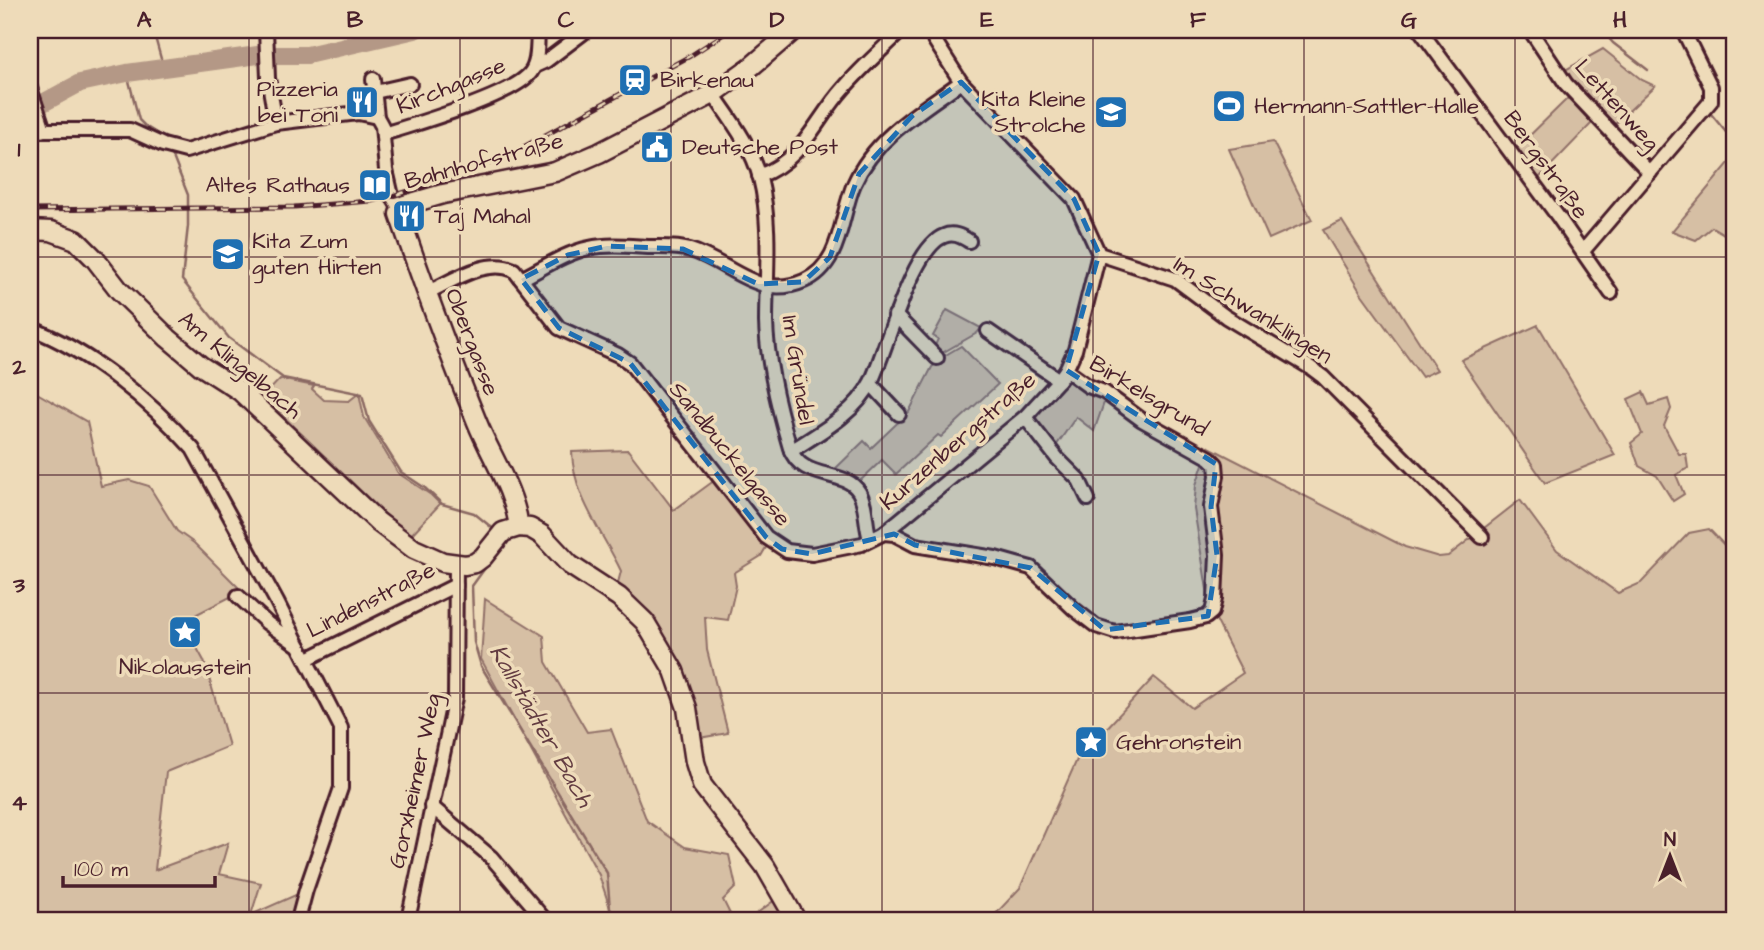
<svg xmlns="http://www.w3.org/2000/svg" width="1764" height="950" font-family="'Architects Daughter',sans-serif">
<rect width="100%" height="100%" fill="#eedbb9"/>
<filter id="ink" filterUnits="userSpaceOnUse"><feTurbulence type="fractalNoise" baseFrequency=".0143" numOctaves="2"/><feDisplacementMap in="SourceGraphic" scale="14" xChannelSelector="R" yChannelSelector="G"/><feConvolveMatrix kernelMatrix="1 2 1 2 8 2 1 2 1" color-interpolation-filters="sRGB"/></filter>
<g filter="url(#ink)">
<g fill="#d6bfa4" stroke="#906f68" stroke-width="2">
<polygon points="1603,49 1642,80 1655,86 1612,127 1579,91 1565,70"/>
<polygon points="1569,97 1592,123 1538,179 1516,149"/>
<polygon points="1273,142 1312,220 1269,239 1229,149"/>
<polygon points="1734,157 1734,240 1712,227 1696,240 1672,231"/>
<polygon points="1342,221 1437,370 1422,377 1361,293 1323,230"/>
<polygon points="947,310 981,328 977,333 942,353 936,353 933,350 938,339 933,336"/>
<polygon points="1538,325 1615,455 1545,483 1461,360"/>
<polygon points="961,346 998,384 941,437 938,435 896,474 882,460 860,481 849,474 834,470 864,441 871,448 909,412 932,367 944,356"/>
<polygon points="1068,377 1106,397 1094,431 1076,417 1054,449 1037,426 1035,419"/>
<polygon points="280,379 314,386 312,389 324,400 349,401 359,393 364,417 398,473 431,495 440,504 409,537 263,397"/>
<polygon points="30,389 87,422 101,486 129,480 149,486 177,531 194,543 242,591 187,619 200,633 191,637 204,661 229,746 166,772 155,870 228,843 219,874 261,883 251,915 300,893 291,920 30,920"/>
<polygon points="1643,392 1649,405 1668,399 1671,409 1664,426 1679,454 1686,454 1688,468 1676,475 1684,494 1673,501 1657,476 1639,466 1631,443 1642,434 1628,399"/>
<polygon points="1209,447 1405,547 1439,557 1448,556 1520,500 1557,550 1618,593 1641,583 1689,533 1709,529 1727,548 1734,544 1734,920 990,920 1020,888 1091,728 1103,732 1154,677 1192,708 1243,673 1210,608 1194,509 1196,485"/>
<path d="M628 450 674 510 715 480 768 544 761 556 734 573 736 586 728 620 705 617 707 650 728 733 699 738 678 665 617 587 621 571C603 533 573 496 572 452Z"/>
<polygon points="485,599 544,636 546,662 587,732 611,729 647,821 685,847 729,855 736,887 723,900 733,920 614,920 599,875 481,659"/>
<polygon points="776,899 786,920 748,920"/>
</g>
<g fill="none" stroke-linecap="round" stroke-linejoin="round">
<g stroke="#8a6862" stroke-width="2.5">
<polyline points="153,30 163,66"/>
<polyline points="1602,30 1613,43 1648,70"/>
<polyline points="127,73 139,120 145,126 166,139 167,142"/>
<polyline points="1711,114 1734,142"/>
<polyline points="171,152 188,195 188,226 182,280 229,338 283,378 362,394 369,421 401,472 425,488 442,504 474,513 496,531"/>
<polyline points="488,564 472,586 474,642 481,666 607,873 610,909 617,920"/>
</g>
<polyline stroke="#b49886" stroke-width="18" points="30,110 80,83 127,73 258,55 307,55 415,30"/>
<g stroke="#4a1f2b" stroke-width="18">
<g id="street">
<polyline points="266,30 268,78 276,123"/>
<polyline points="928,30 961,82 1074,199 1099,254 1175,279 1226,317 1311,368 1323,377 1482,537"/>
<polyline points="1420,30 1559,218 1611,293"/>
<polyline points="1530,30 1566,84 1650,173"/>
<polyline points="535,66 546,61 587,30"/>
<polyline points="373,79 377,117 382,126 386,170 392,196 400,209"/>
<polyline points="30,88 44,130"/>
<polyline points="375,92 410,84"/>
<path d="M713 94C731 120 752 147 760 178 772 226 766 274 766 322 767 361 779 411 790 448 801 482 845 468 859 492 867 505 865 525 870 539"/>
<polyline points="30,134 44,130 130,130 163,145 186,151 276,123 358,113 377,117"/>
<path d="M383 134C413 125 515 95 531 72 539 61 537 42 538 30"/>
<path d="M759 176C803 160 815 120 844 88 862 67 883 49 902 30"/>
<polyline points="1583,251 1711,101 1711,87 1683,30"/>
<path d="M521 279C543 268 565 253 589 248 608 244 628 246 648 247 662 247 677 246 690 250 730 262 758 301 804 281 842 265 840 216 854 184 874 138 922 110 961 82"/>
<path d="M426 293C451 282 486 257 514 270L559 328 618 355 630 363 766 537 787 551 812 554 862 544 884 533 894 534 915 545 995 558 1031 568 1074 609 1096 626 1115 632 1190 621 1206 617 1212 612 1215 599 1217 555 1211 507 1217 476 1216 464 1210 458 1142 420 1104 392 1088 386 1066 370"/>
<polyline points="895,315 937,358"/>
<path d="M30 328C92 352 149 400 193 449L277 602 299 646"/>
<polyline points="988,331 1059,380"/>
<polyline points="871,384 899,414"/>
<polyline points="1025,417 1057,458 1079,480 1088,499"/>
<path d="M791 451C819 433 855 414 871 382 886 352 912 247 944 236 953 232 961 236 969 241"/>
<polyline points="884,533 1025,417 1059,380 1066,370 1075,350 1099,254"/>
<polyline points="238,596 267,623 299,646 341,728 341,788 306,890 298,920"/>
<polyline points="307,659 456,585"/>
<polyline points="431,806 491,857 545,920"/>
<polyline points="408,920 455,698 456,565"/>
</g>
</g>
<g stroke="#4a1f2b" stroke-width="23">
<g id="secondary">
<polyline points="30,230 51,231 76,240 95,259 119,290 168,338 201,366 240,391 378,522 414,549 443,562 465,565 475,563 483,557 503,532 519,527 530,528 542,535 570,565 619,597 645,622 674,671 687,708 695,762 702,785 765,866 796,920"/>
<path d="M519 527C514 489 491 457 477 422 449 354 423 284 399 214L401 208 405 205 443 194 555 172 599 153 713 94 752 66 794 30"/>
</g>
</g>
<use href="#street" stroke="#eedbb9" stroke-width="12"/>
<use href="#secondary" stroke="#eedbb9" stroke-width="18"/>
<g stroke="#4a1f2b" stroke-width="5">
<polyline id="rail" points="30,210 294,207 371,201 392,196 433,184 509,155 690,56 730,30"/>
</g>
<use href="#rail" stroke="#eedbb9" stroke-width="2.5" stroke-dasharray="8" stroke-linecap="butt"/>
</g>
</g>
<path fill="#1f6fb2" fill-opacity="0.2" stroke="#1f6fb2" stroke-width="5" stroke-dasharray="14 9" stroke-linejoin="round" d="M961 82 1074 199 1099 254 1066 370 1216 464 1211 507 1217 555 1208 616 1105 630 1031 568 915 545 894 534 812 554 782 549 766 537 630 363 559 328 521 279 568 255 607 246 683 249 758 284 803 282 830 257 859 174 912 116Z"/>
<path fill="none" stroke="#4a1f2b" stroke-width="2" stroke-opacity="0.55" d="M249 30V920M460 30V920M671 30V920M882 30V920M1093 30V920M1304 30V920M1515 30V920M30 257H1734M30 475H1734M30 693H1734"/>
<defs>
<g id="station-square" transform="scale(1.75)"><rect x="-9" y="-9" width="18" height="18" rx="4" fill="#1f6fb2" stroke="#eedbb9"/><path d="M-3-6H3Q5-6 5-4V2Q5 4 3 4L4.5 6H3L1.5 4h-3L-3 6H-4.5L-3 4Q-5 4-5 2V-4Q-5-6-3-6ZM-3.5-4v3h7v-3ZM-3.5 1v1.5H-2V1ZM2 1v1.5H3.5V1Z" fill="#fff"/></g>
<g id="restaurant-square" transform="scale(1.75)"><rect x="-9" y="-9" width="18" height="18" rx="4" fill="#1f6fb2" stroke="#eedbb9"/><path d="M-5-6h1v4h1v-4h1v4h1v-4h1v5L-1.5 .5V6h-2V.5L-5-1ZM5-6V6H3V1.5H1.5Q1.5-4 5-6Z" fill="#fff"/></g>
<g id="stadium-square" transform="scale(1.75)"><rect x="-9" y="-9" width="18" height="18" rx="4" fill="#1f6fb2" stroke="#eedbb9"/><path d="M0-5a6.5 5 0 1 0 0 10a6.5 5 0 1 0 0-10ZM-3.5-1.8h7v3.6h-7Z" fill="#fff"/></g>
<g id="school-square" transform="scale(1.75)"><rect x="-9" y="-9" width="18" height="18" rx="4" fill="#1f6fb2" stroke="#eedbb9"/><path d="M0-5L7-2L0 1L-7-2ZM-4 1L0 2.5L4 1V4Q0 6-4 4Z" fill="#fff"/></g>
<g id="civic-square" transform="scale(1.75)"><rect x="-9" y="-9" width="18" height="18" rx="4" fill="#1f6fb2" stroke="#eedbb9"/><path d="M-.6-6.5H3V-4.5H.6V-3L4-1V1h2V6H-6V1h2V-1L-.6-3ZM-1.2 2.5V6h2.4V2.5Z" fill="#fff"/></g>
<g id="library-square" transform="scale(1.75)"><rect x="-9" y="-9" width="18" height="18" rx="4" fill="#1f6fb2" stroke="#eedbb9"/><path d="M-6-4Q-3-5.5-.7-3.5V5Q-3 3-6 4ZM6-4Q3-5.5 .7-3.5V5Q3 3 6 4Z" fill="#fff"/></g>
<g id="sight-square" transform="scale(1.75)"><rect x="-9" y="-9" width="18" height="18" rx="4" fill="#1f6fb2" stroke="#eedbb9"/><path d="M0-6L1.8-2.2L6-1.7L2.9 1.2L3.7 5.4L0 3.3L-3.7 5.4L-2.9 1.2L-6-1.7L-1.8-2.2Z" fill="#fff"/></g>
</defs>
<g fill-rule="evenodd">
<use href="#station-square" x="635" y="80"/>
<use href="#restaurant-square" x="362" y="102"/>
<use href="#stadium-square" x="1229" y="106"/>
<use href="#school-square" x="1111" y="112"/>
<use href="#civic-square" x="657" y="147"/>
<use href="#library-square" x="375" y="185"/>
<use href="#restaurant-square" x="409" y="216"/>
<use href="#school-square" x="228" y="254"/>
<use href="#sight-square" x="185" y="632"/>
<use href="#sight-square" x="1091" y="742"/>
</g>
<g text-anchor="middle" dominant-baseline="central" stroke-width="7" stroke-linejoin="round" paint-order="stroke">
<g font-size="23" fill="#4a1f2b" stroke="#eedbb9" text-anchor="start">
<text x="660" y="80">Birkenau</text>
<text x="338" y="89" text-anchor="end">Pizzeria<tspan x="338" dy="26">bei Toni</tspan></text>
<text x="1086" y="99" text-anchor="end">Kita Kleine<tspan x="1086" dy="26">Strolche</tspan></text>
<text x="1254" y="106">Hermann-Sattler-Halle</text>
<text x="682" y="147">Deutsche Post</text>
<text x="350" y="185" text-anchor="end">Altes Rathaus</text>
<text x="434" y="216">Taj Mahal</text>
<text x="252" y="241">Kita Zum<tspan x="252" dy="26">guten Hirten</tspan></text>
<text x="185" y="667" text-anchor="middle">Nikolausstein</text>
<text x="1116" y="742">Gehronstein</text>
</g>
<g font-size="23" fill="#4a1f2b" stroke="#eedbb9">
<text transform="translate(451 86) rotate(-22)">Kirchgasse</text>
<text transform="translate(1617 105) rotate(48)">Lettenweg</text>
<text transform="translate(484 161) rotate(-15)">Bahnhofstraße</text>
<text transform="translate(1546 165) rotate(54)">Bergstraße</text>
<text transform="translate(1253 310) rotate(32)">Im Schwanklingen</text>
<text transform="translate(472 342) rotate(69)">Obergasse</text>
<text transform="translate(240 365) rotate(40)">Am Klingelbach</text>
<text transform="translate(798 370) rotate(81)">Im Gründel</text>
<text transform="translate(1149 396) rotate(31)">Birkelsgrund</text>
<text transform="translate(958 441) rotate(-41)">Kurzenbergstraße</text>
<text transform="translate(730 454) rotate(51)">Sandbuckelgasse</text>
<text transform="translate(371 600) rotate(-27)">Lindenstraße</text>
<text transform="translate(415 781) rotate(-78)">Gorxheimer Weg</text>
</g>
<g font-size="24" font-style="italic" fill="#643d42" stroke="#eedbb9">
<text transform="translate(541 726) rotate(60)">Kallstädter Bach</text>
</g>
</g>
<rect width="1764" height="950" fill="none" stroke="#eedbb9" stroke-width="77"/>
<g transform="translate(1670 856)" stroke="#eedbb9" stroke-width="5" paint-order="stroke">
<path d="M0-5L12 26L0 18L-12 26Z" fill="#4a1f2b"/>
<text y="-10" font-size="19" font-weight="bold" text-anchor="middle" fill="#4a1f2b">N</text>
</g>
<path d="M63 876v10h152v-10" fill="none" stroke="#4a1f2b" stroke-width="3.5"/>
<text x="74" y="876" font-size="21" fill="#4a1f2b" stroke="#eedbb9" stroke-width="5" paint-order="stroke">100 m</text>
<rect x="38" y="38" width="1688" height="874" fill="none" stroke="#4a1f2b" stroke-width="2.5"/>
<g font-size="23" text-anchor="middle" font-weight="bold" fill="#4a1f2b">
<text x="144" y="27">A</text>
<text x="355" y="27">B</text>
<text x="566" y="27">C</text>
<text x="777" y="27">D</text>
<text x="987" y="27">E</text>
<text x="1198" y="27">F</text>
<text x="1409" y="27">G</text>
<text x="1620" y="27">H</text>
<text x="19" y="156">1</text>
<text x="19" y="374">2</text>
<text x="19" y="592">3</text>
<text x="19" y="810">4</text>
</g>
</svg>
